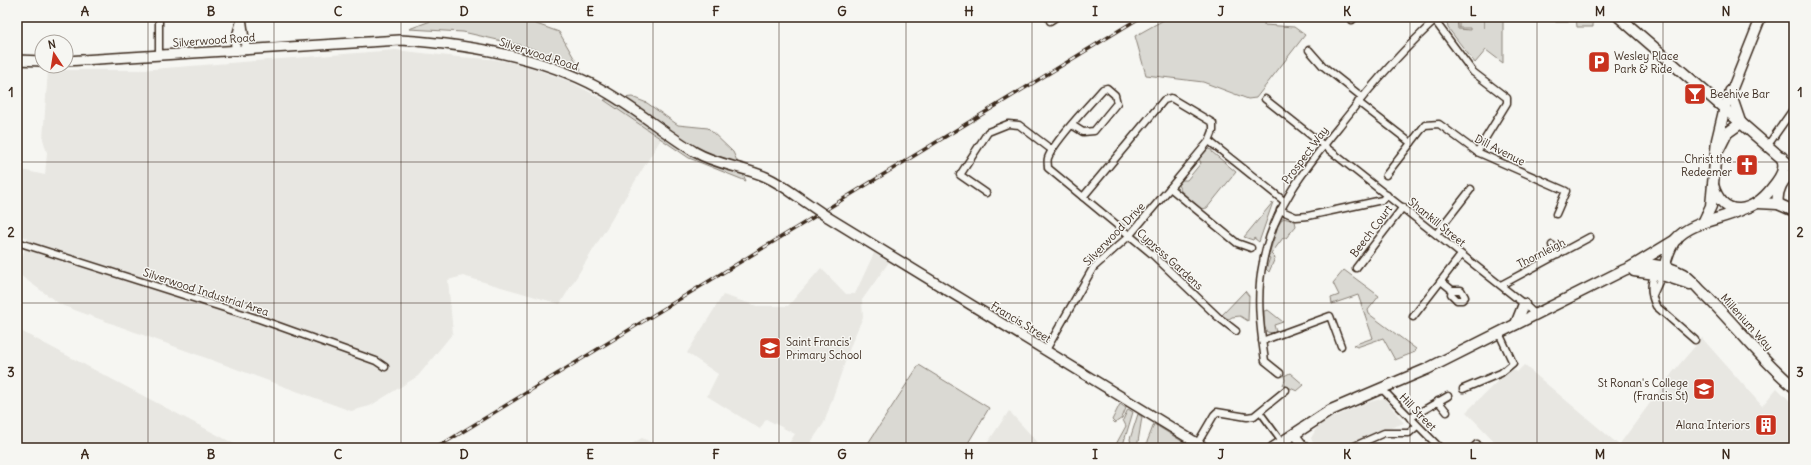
<svg xmlns="http://www.w3.org/2000/svg" width="1811" height="465" font-family="Delius,sans-serif">
<rect width="100%" height="100%" fill="#f6f6f2"/>
<filter id="ink" filterUnits="userSpaceOnUse"><feTurbulence type="fractalNoise" baseFrequency=".025" numOctaves="2"/><feDisplacementMap in="SourceGraphic" scale="8" xChannelSelector="R" yChannelSelector="G"/><feConvolveMatrix kernelMatrix="1 2 1 2 8 2 1 2 1" color-interpolation-filters="sRGB"/></filter>
<g filter="url(#ink)">
<g fill="#e8e7e2">
<polygon points="395,50 458,57 491,59 522,64 571,82 604,100 661,139 560,304 463,276 448,280 453,333 418,376 370,406 351,411 61,305 17,273 28,238 17,234 17,169 45,175 47,153 43,139 48,70 140,70"/>
<polygon points="874,253 889,262 862,300 863,317 852,342 824,423 807,448 786,448 795,434 766,419 760,429 707,396 718,374 687,353 723,295 757,306 788,306 821,268 846,294 855,294"/>
<polygon points="17,329 242,448 17,448"/>
<polygon points="1702,338 1762,406 1777,388 1794,405 1794,448 1501,448 1466,412 1511,368 1517,372 1524,365 1619,445 1673,372"/>
<polygon points="1384,398 1404,423 1338,448 1315,448 1311,438 1319,424 1366,403"/>
<polygon points="1009,411 1043,448 984,448"/>
<polygon points="642,438 663,448 625,448"/>
</g>
<g fill="#dad9d3" stroke="#8a8278">
<polygon points="449,17 487,17 531,22 559,32 581,70 528,47 463,32 409,29 436,19"/>
<polygon points="1169,17 1265,17 1264,25 1294,27 1305,35 1256,98 1248,99 1203,82 1146,75 1135,36"/>
<polygon points="1451,17 1457,17 1458,29 1470,30 1470,28 1459,28 1459,17 1484,17 1484,28 1484,17 1503,17 1503,63 1486,50 1475,63 1448,28 1447,23"/>
<rect x="1556" y="17" width="12" height="5"/>
<polygon points="1576,17 1593,17 1593,27 1577,27"/>
<polygon points="632,97 647,103 678,125 708,128 733,152 746,181 689,158 604,100"/>
<polygon points="1208,149 1212,150 1212,152 1236,172 1207,208 1201,209 1181,191 1178,185 1182,180 1187,180 1201,163 1199,159"/>
<polygon points="1273,202 1259,242 1254,238 1253,240 1244,237"/>
<polygon points="1283,218 1295,221 1296,226 1286,238 1283,238 1271,254 1275,258 1269,272 1266,269 1270,258 1268,257 1278,226"/>
<polygon points="1344,270 1379,296 1368,310 1369,314 1416,349 1415,352 1395,360 1383,338 1357,347 1353,345 1373,338 1358,295 1332,304 1331,298 1339,295 1333,283"/>
<polygon points="1245,291 1249,296 1248,321 1240,316 1232,317 1229,319 1223,317 1222,315"/>
<polygon points="1268,310 1283,322 1274,325 1276,332 1274,333 1267,332 1264,326 1264,311"/>
<polygon points="919,365 989,408 965,448 865,448"/>
<polygon points="1290,373 1304,385 1297,391 1283,385 1285,380 1284,376"/>
<polygon points="1120,404 1126,408 1122,418 1115,423 1112,420"/>
<polygon points="1128,409 1133,412 1122,448 1114,448 1126,426 1123,420"/>
<polygon points="1138,414 1142,417 1137,448 1132,448 1130,439"/>
<polygon points="1154,424 1193,448 1148,448 1147,442"/>
</g>
<g fill="none" stroke-linecap="round" stroke-linejoin="round">
<g stroke="#3b2a1e" stroke-width="8">
<polyline id="pedestrian" points="1260,412 1282,442"/>
</g>
<g stroke="#3b2a1e" stroke-width="9">
<g id="minor">
<polyline points="159,17 159,56"/>
<polyline points="1352,20 1355,17"/>
<polyline points="1050,21 1056,17"/>
<polyline points="1435,21 1473,72 1507,98 1507,103 1477,152"/>
<polyline points="1309,50 1323,66 1362,97"/>
<polyline points="1265,99 1524,304 1536,315"/>
<polyline points="1358,102 1411,143"/>
<path d="M1072 125 1083 132 1094 131 1117 103 1115 95 1107 88 1103 89C1090 104 1054 141 1048 158 1047 161 1048 165 1048 168L1152 254 1218 317 1236 331"/>
<polyline points="1209,141 1284,201"/>
<polyline points="1768,145 1794,108"/>
<polyline points="1386,175 1425,125 1439,124 1477,152 1566,191 1556,214"/>
<polyline points="1170,188 1237,243 1251,248"/>
<polyline points="986,193 960,175 988,132 1008,124 1019,125 1052,150"/>
<polyline points="1280,210 1296,217 1308,216 1382,200 1387,195"/>
<polyline points="1436,234 1471,189"/>
<polyline points="17,242 259,319 376,361 385,367"/>
<polyline points="1552,245 1558,255"/>
<polyline points="1356,268 1403,207"/>
<path d="M1655 273C1650 284 1651 296 1656 306L1695 340"/>
<polyline points="1441,281 1452,290 1461,290 1465,297 1462,300 1457,300 1451,294 1452,290"/>
<polyline points="1501,285 1590,237"/>
<polyline points="1653,295 1662,275"/>
<polyline points="1413,317 1461,255"/>
<polyline points="1262,341 1330,316 1341,346"/>
<polyline points="1046,350 1093,268 1129,236 1170,188 1209,141 1213,131 1213,123 1171,98 1164,100 1083,197"/>
<path d="M1280 373 1265 361C1260 327 1256 295 1263 262 1273 207 1307 166 1341 124 1371 86 1403 49 1439 17"/>
<polyline points="1382,389 1440,448"/>
<polyline points="1463,389 1501,373 1513,363 1499,333"/>
<polyline points="1438,401 1447,412"/>
<polyline points="1410,418 1448,396"/>
<polyline points="1197,444 1214,415 1217,412 1247,417 1254,416 1286,390"/>
<polyline points="1350,448 1384,433 1409,433 1417,426"/>
<polyline points="1473,448 1477,444"/>
</g>
</g>
<g stroke="#3b2a1e" stroke-width="11">
<g id="tertiary">
<polyline points="242,21 246,50"/>
<polyline points="236,51 235,42 242,17"/>
<polyline points="1295,435 1305,448"/>
</g>
</g>
<g stroke="#3b2a1e" stroke-width="12">
<g id="secondary">
<polyline points="17,60 42,61"/>
<path d="M66 61 400 40C466 44 540 56 599 88 633 106 662 132 695 152 717 165 744 167 766 177 782 184 796 196 810 205"/>
<polyline points="1730,91 1741,123"/>
<polyline points="1725,107 1761,17"/>
<polyline points="826,216 1205,448"/>
</g>
</g>
<g stroke="#3b2a1e" stroke-width="13">
<g id="primary">
<polyline points="1619,17 1794,169"/>
<polyline points="1719,149 1727,133 1741,123"/>
<path d="M1713 185C1724 221 1754 212 1772 188 1777 182 1782 176 1783 169 1784 165 1783 161 1782 157"/>
<polyline points="1758,203 1778,204 1794,211"/>
<path d="M1778 204C1776 193 1782 177 1794 173"/>
<polyline points="1703,223 1711,206 1717,140 1725,107"/>
<polyline points="1631,267 1677,239"/>
<path d="M1662 274C1666 262 1668 249 1676 239 1692 221 1721 220 1741 210"/>
</g>
</g>
<g stroke="#3b2a1e" stroke-width="13">
<g id="trunk">
<polyline points="1634,271 1662,275 1690,284"/>
<polyline points="1516,324 1524,304"/>
<path d="M1273 448 1331 410 1427 369 1624 270C1643 261 1665 264 1683 274 1690 278 1695 285 1701 291 1733 321 1759 358 1794 387"/>
</g>
</g>
<use href="#pedestrian" stroke="#f6f6f2" stroke-width="4.5"/>
<use href="#minor" stroke="#f6f6f2" stroke-width="6"/>
<use href="#tertiary" stroke="#f6f6f2" stroke-width="8"/>
<use href="#secondary" stroke="#f6f6f2" stroke-width="9"/>
<use href="#primary" stroke="#f6f6f2" stroke-width="10"/>
<use href="#trunk" stroke="#f6f6f2" stroke-width="10"/>
<g stroke="#3b2a1e" stroke-width="3.5">
<polyline id="rail" points="436,448 1141,17"/>
</g>
<use href="#rail" stroke="#f6f6f2" stroke-width="2" stroke-dasharray="6" stroke-linecap="butt"/>
<g stroke="#3b2a1e" stroke-width="12" stroke-linecap="butt">
<polyline id="secondary-bridge" points="810,205 826,216"/>
</g>
<use href="#secondary-bridge" stroke="#f6f6f2" stroke-width="9"/>
</g>
</g>
<path fill="none" stroke="#3b2a1e" stroke-width="1" stroke-opacity="0.55" d="M148 17V448M274 17V448M401 17V448M527 17V448M653 17V448M779 17V448M906 17V448M1032 17V448M1158 17V448M1284 17V448M1410 17V448M1537 17V448M1663 17V448M17 162H1794M17 303H1794"/>
<defs>
<g id="parking-square" transform="scale(1.15)"><rect x="-9" y="-9" width="18" height="18" rx="4" fill="#c8321e" stroke="#f6f6f2"/><path d="M-3.5-5.5H1a3.5 3.5 0 0 1 0 7H-1V5.5H-3.5ZM-1-3.4V-.6H.8a1.4 1.4 0 0 0 0-2.8Z" fill="#fff"/></g>
<g id="bar-square" transform="scale(1.15)"><rect x="-9" y="-9" width="18" height="18" rx="4" fill="#c8321e" stroke="#f6f6f2"/><path d="M-6-5H6L.8 .8V4.5H3.5V6h-7V4.5H-.8V.8Z" fill="#fff"/></g>
<g id="church-square" transform="scale(1.15)"><rect x="-9" y="-9" width="18" height="18" rx="4" fill="#c8321e" stroke="#f6f6f2"/><path d="M-1.2-6h2.4v3.5h3.3v2.4h-3.3V6h-2.4V-.1h-3.3v-2.4h3.3Z" fill="#fff"/></g>
<g id="school-square" transform="scale(1.15)"><rect x="-9" y="-9" width="18" height="18" rx="4" fill="#c8321e" stroke="#f6f6f2"/><path d="M0-5L7-2L0 1L-7-2ZM-4 1L0 2.5L4 1V4Q0 6-4 4Z" fill="#fff"/></g>
<g id="building-square" transform="scale(1.15)"><rect x="-9" y="-9" width="18" height="18" rx="4" fill="#c8321e" stroke="#f6f6f2"/><path d="M-4-6H4V6H1V3H-1V6H-4ZM-2.5-4.3h1.7v1.8h-1.7ZM.8-4.3h1.7v1.8H.8ZM-2.5-1h1.7V.8h-1.7ZM.8-1h1.7V.8H.8Z" fill="#fff"/></g>
</defs>
<g fill-rule="evenodd">
<use href="#parking-square" x="1599" y="62"/>
<use href="#bar-square" x="1695" y="94"/>
<use href="#church-square" x="1747" y="165"/>
<use href="#school-square" x="770" y="348"/>
<use href="#school-square" x="1704" y="389"/>
<use href="#building-square" x="1766" y="425"/>
</g>
<g text-anchor="middle" dominant-baseline="central" stroke-width="3" stroke-linejoin="round" paint-order="stroke">
<g font-size="11" fill="#3b2a1e" stroke="#f6f6f2">
<text transform="translate(214 40) rotate(-4)">Silverwood Road</text>
<text transform="translate(539 54) rotate(18)">Silverwood Road</text>
<text transform="translate(1500 150) rotate(27)">Dill Avenue</text>
<text transform="translate(1305 155) rotate(-53)">Prospect Way</text>
<text transform="translate(1437 222) rotate(39)">Shankill Street</text>
<text transform="translate(1371 231) rotate(-53)">Beech Court</text>
<text transform="translate(1114 234) rotate(-46)">Silverwood Drive</text>
<text transform="translate(1541 253) rotate(-27)">Thornleigh</text>
<text transform="translate(1170 259) rotate(42)">Cypress Gardens</text>
<text transform="translate(206 292) rotate(18)">Silverwood Industrial Area</text>
<text transform="translate(1021 322) rotate(31)">Francis Street</text>
<text transform="translate(1747 322) rotate(48)">Millenium Way</text>
<text transform="translate(1418 412) rotate(46)">Hill Street</text>
</g>
<g font-size="11" fill="#3b2a1e" stroke="#f6f6f2" text-anchor="start">
<text x="1614" y="56">Wesley Place<tspan x="1614" dy="13">Park &amp; Ride</tspan></text>
<text x="1710" y="94">Beehive Bar</text>
<text x="1732" y="159" text-anchor="end">Christ the<tspan x="1732" dy="13">Redeemer</tspan></text>
<text x="786" y="342">Saint Francis'<tspan x="786" dy="13">Primary School</tspan></text>
<text x="1688" y="383" text-anchor="end">St Ronan's College<tspan x="1688" dy="13">(Francis St)</tspan></text>
<text x="1750" y="425" text-anchor="end">Alana Interiors</text>
</g>
</g>
<rect width="1811" height="465" fill="none" stroke="#f6f6f2" stroke-width="44"/>
<g transform="translate(54 54) rotate(348)"><circle r="19" fill="#f6f6f2" stroke="#aba49d"/>
<path d="M0-3L7 15L0 10L-7 15Z" fill="#c8321e"/>
<text y="-6" font-size="11" font-weight="bold" text-anchor="middle" fill="#3b2a1e">N</text>
</g>
<rect x="22" y="22" width="1767" height="421" fill="none" stroke="#3b2a1e" stroke-width="1.5"/>
<g font-size="13" text-anchor="middle" font-weight="bold" fill="#3b2a1e">
<text x="85" y="16">A</text>
<text x="211" y="16">B</text>
<text x="338" y="16">C</text>
<text x="464" y="16">D</text>
<text x="590" y="16">E</text>
<text x="716" y="16">F</text>
<text x="842" y="16">G</text>
<text x="969" y="16">H</text>
<text x="1095" y="16">I</text>
<text x="1221" y="16">J</text>
<text x="1347" y="16">K</text>
<text x="1473" y="16">L</text>
<text x="1600" y="16">M</text>
<text x="1726" y="16">N</text>
<text x="11" y="97">1</text>
<text x="1800" y="97">1</text>
<text x="11" y="237">2</text>
<text x="1800" y="237">2</text>
<text x="11" y="377">3</text>
<text x="1800" y="377">3</text>
<text x="85" y="459">A</text>
<text x="211" y="459">B</text>
<text x="338" y="459">C</text>
<text x="464" y="459">D</text>
<text x="590" y="459">E</text>
<text x="716" y="459">F</text>
<text x="842" y="459">G</text>
<text x="969" y="459">H</text>
<text x="1095" y="459">I</text>
<text x="1221" y="459">J</text>
<text x="1347" y="459">K</text>
<text x="1473" y="459">L</text>
<text x="1600" y="459">M</text>
<text x="1726" y="459">N</text>
</g>
</svg>
